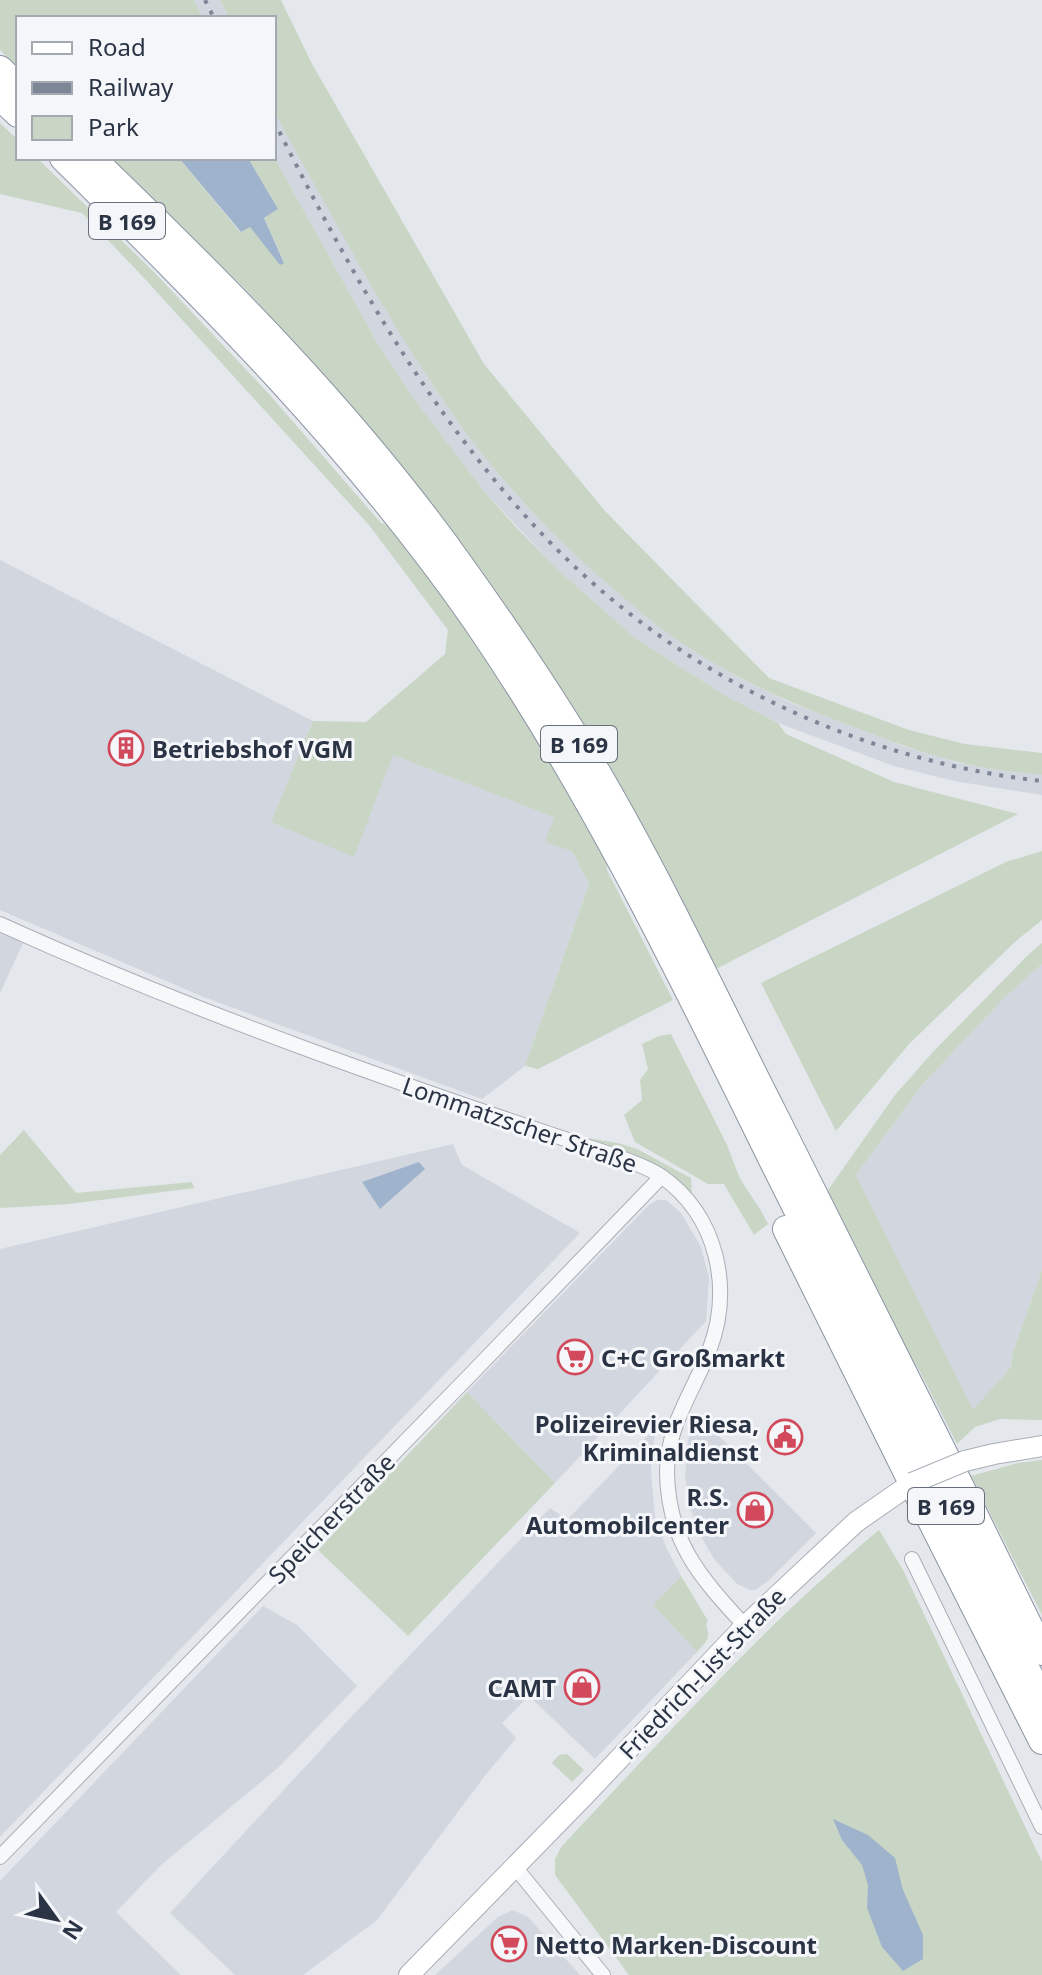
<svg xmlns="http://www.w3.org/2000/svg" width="1042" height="1975" font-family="'Noto Sans',sans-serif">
<rect width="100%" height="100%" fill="#e4e7ec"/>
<g fill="#d2d6de">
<polygon points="194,0 220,0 229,18 203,18"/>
<polygon points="274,109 337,224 435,389 501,477 533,513 689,648 738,677 789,702 903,746 959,763 993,769 1042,775 1042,795 954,781 894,766 778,723 726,696 635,638 557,569 484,491 412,396 379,346 274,157"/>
<polygon points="0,560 313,721 272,822 393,755 555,817 589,884 525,1066 482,1099 206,998 0,910"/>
<polygon points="0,931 24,941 0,993"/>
<polygon points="1042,964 1042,1270 1013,1352 1011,1367 973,1411 856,1175 922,1085 1004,998"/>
<polygon points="453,1144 462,1165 580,1233 0,1837 0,1249"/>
<polygon points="657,1200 666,1200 681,1213 701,1247 709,1278 706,1321 555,1483 467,1392 649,1205"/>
<polygon points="696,1413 816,1533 767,1582 755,1590 750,1590 737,1584 714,1559 699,1533 689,1504 685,1476 688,1441"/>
<polygon points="657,1426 652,1450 651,1470 655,1520 667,1549 681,1576 653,1605 697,1652 595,1759 529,1696 502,1723 516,1738 484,1777 377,1920 303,1975 235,1975 170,1913 354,1714 550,1508 567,1520"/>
<polygon points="263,1606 297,1625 357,1686 279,1767 161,1865 116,1912 181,1975 0,1975 0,1881"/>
<polygon points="513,1910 528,1917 580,1975 435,1975 498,1917"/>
</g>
<g fill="#c9d6c5">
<polygon points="0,0 194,0 203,18 18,18 18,68 0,50"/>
<path d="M220 0H281L311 62 484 364 605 511 769 678 909 730 965 744 1042 753V775C1014 772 986 769 958 762 917 752 878 736 838 721 787 701 737 679 691 649 664 632 639 611 615 590 574 555 537 519 503 479 415 375 351 248 284 130L274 109V18H229Z"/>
<polygon points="0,123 18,140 18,158 37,158 153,271 269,394 381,523 391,526 498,674 605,852 607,870 673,1000 538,1069 525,1066 589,884 572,851 545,842 554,817 393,755 354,857 271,822 313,721 366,722 445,654 448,630 369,525 145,279 82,213 0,194"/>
<polygon points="274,157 379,346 412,396 484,491 515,526 557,569 635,638 726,696 778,723 786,734 894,782 1018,814 716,969 562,690 507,611 389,450 312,361 242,286 109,158 179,158 240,232 250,227 284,262 264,218 277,208 248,158"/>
<polygon points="1042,851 1042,920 1016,941 909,1044 836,1131 761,983 1006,862"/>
<polygon points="1042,943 1042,964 1004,998 922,1085 856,1175 973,1410 1011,1367 1013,1352 1042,1270 1042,1420 1000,1419 975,1427 957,1444 919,1370 900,1340 832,1203 828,1190 895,1095 932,1053 1027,956"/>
<polygon points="671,1034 727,1145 740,1179 760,1209 768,1224 754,1235 724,1184 708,1184 635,1142 624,1115 642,1100 640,1080 648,1069 642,1044 659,1036"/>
<polygon points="24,1130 76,1193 192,1182 194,1188 69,1204 0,1208 0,1155"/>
<path d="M587 1138 618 1143 637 1149 691 1178 692 1196C668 1168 650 1159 616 1148 607 1145 594 1142 587 1138Z"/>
<polygon points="467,1392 555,1483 408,1636 318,1550"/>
<polygon points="1042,1460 1042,1615 971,1476 1018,1463"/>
<path d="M879 1530 903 1570 1042 1862V1975H629L555 1875V1859L561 1847C664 1738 764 1625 879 1530Z"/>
<path d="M681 1576 708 1621 706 1624C711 1639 707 1641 697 1652L653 1605Z"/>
<polygon points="567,1754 584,1770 572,1782 552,1763 559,1755"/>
</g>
<g fill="#9fb4cc">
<polygon points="179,158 248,158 278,209 264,218 284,263 280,265 250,227 241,232"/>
<polygon points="419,1162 425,1169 380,1209 362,1182"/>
<polygon points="833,1819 868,1835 895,1858 903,1890 923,1935 923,1959 903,1971 882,1947 867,1908 868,1885 862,1865 842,1840"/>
</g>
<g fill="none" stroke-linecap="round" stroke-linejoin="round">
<g stroke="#a9aeb7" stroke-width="16">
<g id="street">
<path d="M0 924C198 1014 404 1086 610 1154 627 1160 646 1166 661 1176 718 1216 733 1289 709 1351 693 1392 667 1426 667 1472 668 1542 700 1577 745 1626"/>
<polyline points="912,1559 1042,1827"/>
<polyline points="0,1857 474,1371 661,1177"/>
<polyline points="515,1867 603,1975"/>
</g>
</g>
<g stroke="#a9aeb7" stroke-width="22">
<g id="secondary">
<polyline points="965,1461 994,1454 1042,1446"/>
<polyline points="409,1975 583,1797 745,1626 856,1522 912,1483"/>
</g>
</g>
<g stroke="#8b94a3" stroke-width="28">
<g id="highway">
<polyline points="0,69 18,87"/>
<polyline points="0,97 18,114"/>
<path d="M63 158C210 303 356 449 475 620 592 790 682 977 773 1162 862 1342 953 1520 1042 1700"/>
<path d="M92 158C225 286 357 418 464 570 511 636 556 703 597 772 662 883 716 1000 774 1114 865 1293 954 1472 1042 1652"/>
<polyline points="786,1229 912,1483 1042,1741"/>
</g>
</g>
<use href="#street" stroke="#f7f8fa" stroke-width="14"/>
<use href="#secondary" stroke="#fff" stroke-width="20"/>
<use href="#highway" stroke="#fff" stroke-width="26"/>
<g stroke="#7d8696" stroke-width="4" stroke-dasharray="4 8" stroke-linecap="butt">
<polyline points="205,0 214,18"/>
<path d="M274 121C347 267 429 415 543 535 672 672 855 760 1042 781"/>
</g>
<g stroke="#a9aeb7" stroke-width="22" stroke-linecap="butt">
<polyline id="secondary-bridge" points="912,1483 965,1461"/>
</g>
<use href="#secondary-bridge" stroke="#fff" stroke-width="20"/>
</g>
<defs>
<g id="building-ring" transform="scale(1.8)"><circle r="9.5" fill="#f4f6f9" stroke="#d1495b" stroke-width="1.5"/><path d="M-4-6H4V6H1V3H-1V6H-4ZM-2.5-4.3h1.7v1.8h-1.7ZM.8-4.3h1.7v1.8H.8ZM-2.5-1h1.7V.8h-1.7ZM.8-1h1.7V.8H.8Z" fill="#d1495b"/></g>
<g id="supermarket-ring" transform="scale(1.8)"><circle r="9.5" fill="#f4f6f9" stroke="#d1495b" stroke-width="1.5"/><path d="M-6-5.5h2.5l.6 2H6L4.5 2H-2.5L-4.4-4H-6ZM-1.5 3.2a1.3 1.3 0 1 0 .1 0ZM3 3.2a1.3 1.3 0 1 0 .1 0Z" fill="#d1495b"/></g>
<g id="civic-ring" transform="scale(1.8)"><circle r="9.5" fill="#f4f6f9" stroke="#d1495b" stroke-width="1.5"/><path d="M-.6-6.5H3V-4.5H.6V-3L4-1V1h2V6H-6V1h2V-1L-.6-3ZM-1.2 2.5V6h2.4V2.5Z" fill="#d1495b"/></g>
<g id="shop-ring" transform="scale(1.8)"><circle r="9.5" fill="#f4f6f9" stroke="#d1495b" stroke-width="1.5"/><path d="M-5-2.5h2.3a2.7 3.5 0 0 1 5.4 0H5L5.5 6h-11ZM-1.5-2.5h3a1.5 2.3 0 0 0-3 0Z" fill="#d1495b"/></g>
</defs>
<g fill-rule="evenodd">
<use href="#building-ring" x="126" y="748"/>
<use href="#supermarket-ring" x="575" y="1357"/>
<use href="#civic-ring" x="785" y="1437"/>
<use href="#shop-ring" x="755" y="1510"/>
<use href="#shop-ring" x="582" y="1687"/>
<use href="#supermarket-ring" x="509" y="1944"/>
</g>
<g text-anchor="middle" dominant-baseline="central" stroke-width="6" stroke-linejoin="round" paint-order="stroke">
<g fill="#f4f6f9" stroke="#676e7b" stroke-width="2">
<rect x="89" y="203" width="76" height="36" rx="6"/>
<rect x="541" y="726" width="76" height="36" rx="6"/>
<rect x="908" y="1488" width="76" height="36" rx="6"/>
</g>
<g font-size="22" font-weight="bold" fill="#2b3445">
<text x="127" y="221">B 169</text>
<text x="579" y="744">B 169</text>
<text x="946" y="1506">B 169</text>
</g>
<g font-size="24" font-weight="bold" fill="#2b3445" stroke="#f4f6f9" text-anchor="start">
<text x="152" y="748">Betriebshof VGM</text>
<text x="601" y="1357">C+C Großmarkt</text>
<text x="759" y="1423" text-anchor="end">Polizeirevier Riesa,<tspan x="759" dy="28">Kriminaldienst</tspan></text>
<text x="729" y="1496" text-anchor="end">R.S.<tspan x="729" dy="28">Automobilcenter</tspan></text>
<text x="556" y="1687" text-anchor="end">CAMT</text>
<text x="535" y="1944">Netto Marken-Discount</text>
</g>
<g font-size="24" fill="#2b3445" stroke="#f4f6f9">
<text transform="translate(520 1124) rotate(19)">Lommatzscher Straße</text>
<text transform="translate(331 1518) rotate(-46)">Speicherstraße</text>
<text transform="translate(702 1673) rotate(-46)">Friedrich-List-Straße</text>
</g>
</g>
<rect x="16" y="16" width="260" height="144" fill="#f4f6f9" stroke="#a4a8b1" stroke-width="2"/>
<rect x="32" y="42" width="40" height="12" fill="#ffffff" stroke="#a4a8b1" stroke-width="2"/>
<text x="88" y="56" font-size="24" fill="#2b3445">Road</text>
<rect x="32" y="82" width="40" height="12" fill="#7d8696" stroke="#a4a8b1" stroke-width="2"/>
<text x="88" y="96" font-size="24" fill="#2b3445">Railway</text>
<rect x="32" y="116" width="40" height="24" fill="#c9d6c5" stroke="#a4a8b1" stroke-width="2"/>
<text x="88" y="136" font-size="24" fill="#2b3445">Park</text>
<g transform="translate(56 1919) rotate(123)" stroke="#f4f6f9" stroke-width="6" paint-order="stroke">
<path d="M0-6L14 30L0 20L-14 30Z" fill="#2b3445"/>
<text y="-12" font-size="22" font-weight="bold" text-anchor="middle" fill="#2b3445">N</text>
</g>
</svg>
